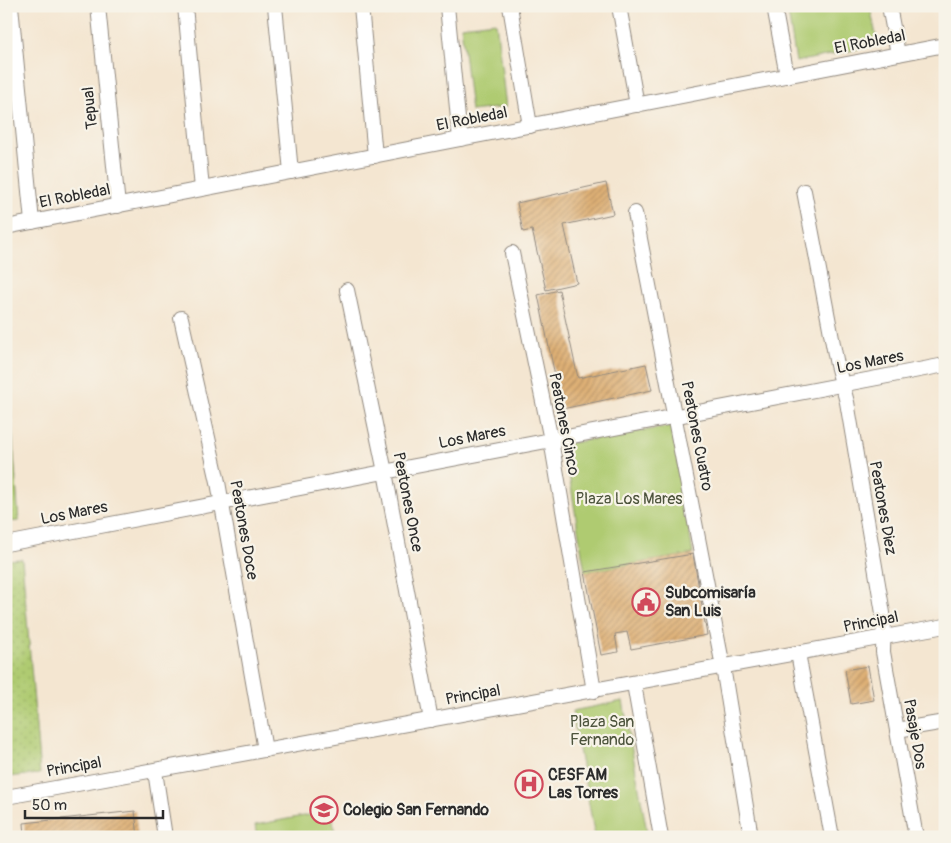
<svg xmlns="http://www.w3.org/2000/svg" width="951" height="843" font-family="Pangolin,sans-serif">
<defs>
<pattern id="grass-dots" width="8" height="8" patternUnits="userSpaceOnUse" patternTransform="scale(1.25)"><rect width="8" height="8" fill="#afcb71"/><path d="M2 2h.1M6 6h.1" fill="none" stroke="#97ae62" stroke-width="1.8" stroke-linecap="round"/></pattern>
<pattern id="building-hatch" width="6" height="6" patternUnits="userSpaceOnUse" patternTransform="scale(1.25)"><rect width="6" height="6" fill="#deb076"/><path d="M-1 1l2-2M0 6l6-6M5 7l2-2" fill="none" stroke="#b48f61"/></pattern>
</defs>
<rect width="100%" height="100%" fill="#f7f3e8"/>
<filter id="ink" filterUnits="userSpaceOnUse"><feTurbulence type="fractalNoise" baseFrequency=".02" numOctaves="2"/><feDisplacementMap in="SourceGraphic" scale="10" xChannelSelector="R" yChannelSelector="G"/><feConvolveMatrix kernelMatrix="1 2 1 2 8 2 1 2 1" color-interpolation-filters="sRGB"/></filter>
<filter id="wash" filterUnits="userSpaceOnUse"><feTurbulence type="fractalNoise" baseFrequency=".0096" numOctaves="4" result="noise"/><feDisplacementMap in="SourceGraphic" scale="20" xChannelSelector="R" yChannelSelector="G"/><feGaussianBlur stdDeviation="1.12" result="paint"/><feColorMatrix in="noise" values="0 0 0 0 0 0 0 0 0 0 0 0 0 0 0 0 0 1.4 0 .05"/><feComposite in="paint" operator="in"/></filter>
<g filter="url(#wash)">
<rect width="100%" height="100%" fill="#f4e6d1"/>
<g fill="url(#grass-dots)" stroke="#6d7b4e">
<polygon points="6,348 19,521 6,522"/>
<polygon points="22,559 40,774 6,777 6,560"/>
</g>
<g fill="#afcb71" stroke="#6d7b4e">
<polygon points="787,6 870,6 878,45 796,62"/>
<polygon points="496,22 506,107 471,111 461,26"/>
<polygon points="672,426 693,554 585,572 564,444"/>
<polygon points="623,701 648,837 595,837 572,711"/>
<polygon points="331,811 336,837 257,837 255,825"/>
</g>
<g id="blocks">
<g fill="url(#building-hatch)">
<polygon points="606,183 613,214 564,225 577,283 546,290 532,230 523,232 517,203"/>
<polygon points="559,290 578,378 646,364 652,390 562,409 538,295"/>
<polygon points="693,554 707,635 631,649 627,632 615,634 618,652 601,655 585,572"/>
<polygon points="868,666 874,700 851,704 845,670"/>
<polygon points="135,811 138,837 25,837 24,823"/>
</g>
</g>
</g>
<g filter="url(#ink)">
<use href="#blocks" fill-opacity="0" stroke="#90887e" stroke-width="1"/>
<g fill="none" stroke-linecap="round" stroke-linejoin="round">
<g stroke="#90887e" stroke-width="16">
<g id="street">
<polyline points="11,6 32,222"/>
<polyline points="98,6 118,206"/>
<polyline points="185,6 202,189"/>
<polyline points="275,6 291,172"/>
<polyline points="361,6 375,156"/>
<polyline points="447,6 460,139"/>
<polyline points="510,6 530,126"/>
<polyline points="619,6 637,105"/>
<polyline points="774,6 787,76"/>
<polyline points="889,6 898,54"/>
<polyline points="804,191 837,365 847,402 884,619 883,652 916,837"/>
<polyline points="635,213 723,667 751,837"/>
<polyline points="6,227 945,45"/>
<polyline points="512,253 551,440 594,691"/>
<polyline points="347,290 385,472 431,720"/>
<polyline points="181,318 218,482 265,750"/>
<polyline points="6,544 945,365"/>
<polyline points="798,653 832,837"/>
<polyline points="634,684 661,837"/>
<polyline points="897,730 945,722"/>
<polyline points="155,771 165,837"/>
<polyline points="6,797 945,626"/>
</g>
</g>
<use href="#street" stroke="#fff" stroke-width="14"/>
</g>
</g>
<defs>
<g id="civic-ring" transform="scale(1.4375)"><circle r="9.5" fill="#f7f3e8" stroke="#d1495b" stroke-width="1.5"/><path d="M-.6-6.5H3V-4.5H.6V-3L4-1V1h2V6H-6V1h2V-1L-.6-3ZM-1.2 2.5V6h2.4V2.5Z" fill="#d1495b"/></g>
<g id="hospital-ring" transform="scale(1.4375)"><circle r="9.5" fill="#f7f3e8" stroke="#d1495b" stroke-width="1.5"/><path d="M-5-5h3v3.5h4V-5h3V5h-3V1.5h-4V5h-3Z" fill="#d1495b"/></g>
<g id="school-ring" transform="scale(1.4375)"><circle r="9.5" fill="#f7f3e8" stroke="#d1495b" stroke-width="1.5"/><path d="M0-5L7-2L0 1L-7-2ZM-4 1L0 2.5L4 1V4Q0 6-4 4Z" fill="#d1495b"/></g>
</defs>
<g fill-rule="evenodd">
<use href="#civic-ring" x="646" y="602"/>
<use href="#hospital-ring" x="529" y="784"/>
<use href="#school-ring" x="324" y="810"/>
</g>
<g text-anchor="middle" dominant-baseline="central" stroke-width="4.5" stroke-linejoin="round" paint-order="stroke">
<g font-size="16" fill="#2b2b2b" stroke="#f7f3e8">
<text transform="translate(870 42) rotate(-11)">El Robledal</text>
<text transform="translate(90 108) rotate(-96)">Tepual</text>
<text transform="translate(472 119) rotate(-11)">El Robledal</text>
<text transform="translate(75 196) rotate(-11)">El Robledal</text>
<text transform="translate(870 362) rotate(-11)">Los Mares</text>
<text transform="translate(564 424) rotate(79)">Peatones Cinco</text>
<text transform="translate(697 436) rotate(79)">Peatones Cuatro</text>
<text transform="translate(472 437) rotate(-11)">Los Mares</text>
<text transform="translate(408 502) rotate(79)">Peatones Once</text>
<text transform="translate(883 508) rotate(80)">Peatones Diez</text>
<text transform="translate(74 513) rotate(-11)">Los Mares</text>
<text transform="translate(244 530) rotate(80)">Peatones Doce</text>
<text transform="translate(871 622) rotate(-11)">Principal</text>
<text transform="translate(473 695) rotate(-10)">Principal</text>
<text transform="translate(915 734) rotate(80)">Pasaje Dos</text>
<text transform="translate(74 767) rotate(-10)">Principal</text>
</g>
<g font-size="16" fill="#4c533c" stroke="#f7f3e8">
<text x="629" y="499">Plaza Los Mares</text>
<text x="602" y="722">Plaza San<tspan x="602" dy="18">Fernando</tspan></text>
</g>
<g font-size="16" font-weight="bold" fill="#2b2b2b" stroke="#f7f3e8" text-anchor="start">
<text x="665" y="593">Subcomisaría<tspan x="665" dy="18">San Luis</tspan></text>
<text x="548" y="775">CESFAM<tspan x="548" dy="18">Las Torres</tspan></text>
<text x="343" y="810">Colegio San Fernando</text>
</g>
</g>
<rect width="951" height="843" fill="none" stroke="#f7f3e8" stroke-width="25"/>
<path d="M25 810v8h138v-8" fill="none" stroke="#2b2b2b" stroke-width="2.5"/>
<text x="32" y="810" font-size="15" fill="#2b2b2b" stroke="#f7f3e8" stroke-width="4" paint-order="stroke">50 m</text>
</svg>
